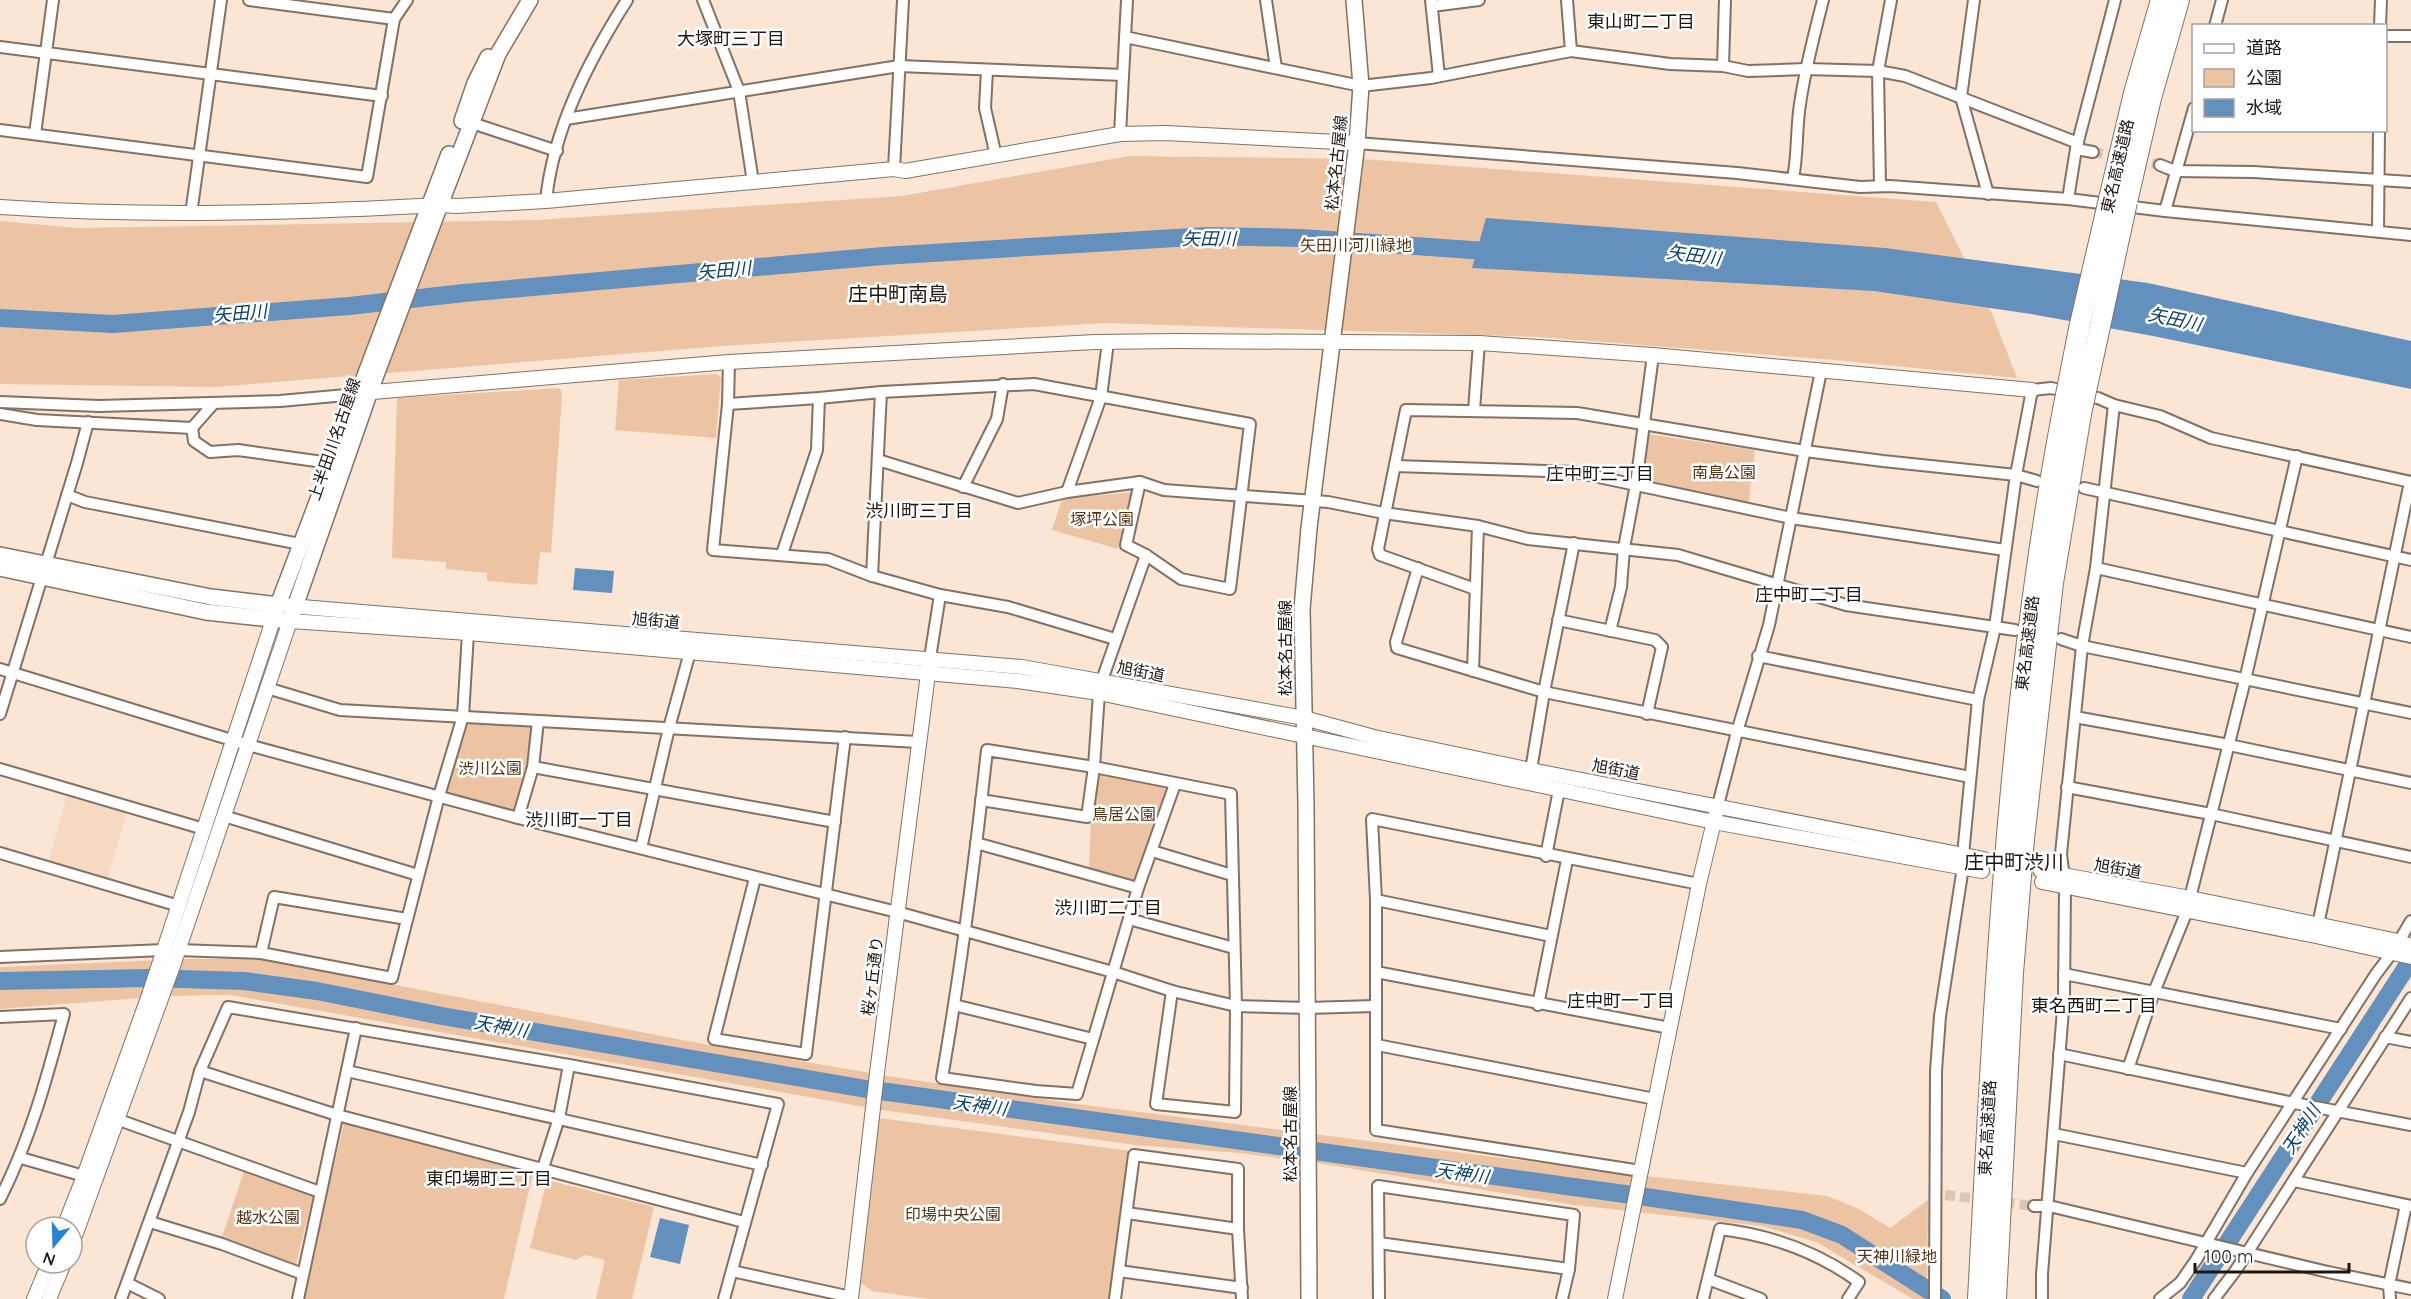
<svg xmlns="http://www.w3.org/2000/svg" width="2411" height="1299" font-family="Quicksand,'Noto Sans JP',sans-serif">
<rect width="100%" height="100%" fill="#fbe6d5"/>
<polygon fill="#f5d9c3" points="67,795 127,812 107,880 48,863"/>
<g fill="#ecc4a3">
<polygon points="1129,156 1363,159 1936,202 1993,316 2017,378 1834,360 1539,337 1105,323 722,346 215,387 0,384 0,221 78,228 537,220 902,196"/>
<polygon points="717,374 721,378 716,438 615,430 619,380"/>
<polygon points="560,388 562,396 551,553 540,552 537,585 487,581 487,573 446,569 446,562 392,558 397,398"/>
<polygon points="1647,434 1755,450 1748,506 1641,480"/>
<polygon points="1134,492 1118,549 1052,530 1062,499"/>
<polygon points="465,720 532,726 528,766 514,812 447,795"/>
<polygon points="1097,771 1167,786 1135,884 1089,870 1091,819"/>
<polygon points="182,959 260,959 714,1046 887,1076 1077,1104 1628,1174 1827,1196 1859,1209 1890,1228 1928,1200 1927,1299 1913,1299 1816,1242 1762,1226 1575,1205 1323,1164 1240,1153 1135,1145 882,1110 230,995 167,996 0,1009 0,967"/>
<polygon points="879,1118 1131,1151 1108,1299 928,1299 872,1291 858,1281"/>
<polygon points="344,1123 533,1173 504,1299 302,1299"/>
<polygon points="244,1171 313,1196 296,1264 222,1237"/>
<polygon points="547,1180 654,1207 632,1299 596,1299 605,1260 585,1255 576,1260 530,1248"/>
</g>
<g fill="#6390bc">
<polygon points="1486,218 1885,248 2148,283 2411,341 2411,389 2153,336 2031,314 1874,291 1472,268"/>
<polygon points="575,568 614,571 612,593 573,590"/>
<polygon points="660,1218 689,1225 680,1264 650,1257"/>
</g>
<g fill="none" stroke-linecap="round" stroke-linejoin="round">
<g stroke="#6390bc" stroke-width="18">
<polyline points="0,318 113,324 349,306 464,293 883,256 1208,236 1301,238 1500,252"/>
<polyline points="0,981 148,978 244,981 317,991 442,1016 866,1089 1632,1195 1802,1220 1842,1235 1942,1299"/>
<polyline points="2191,1299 2411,960"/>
</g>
<g stroke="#dac7b7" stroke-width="10" stroke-dasharray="10 5" stroke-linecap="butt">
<polyline points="2093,152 2160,165"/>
<polyline points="1945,1195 2034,1206"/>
</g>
<polyline stroke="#dac7b7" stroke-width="14" stroke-dasharray="14 7" stroke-linecap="butt" points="1984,859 2041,871"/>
<g stroke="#847162" stroke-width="14">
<g id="minor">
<polyline points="249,0 394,19"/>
<polyline points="703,0 739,91 753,182"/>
<polyline points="1266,0 1276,68"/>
<polyline points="1431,0 1439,76"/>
<polyline points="1567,0 1571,51"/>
<polyline points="1974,0 1961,97 1988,194"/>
<polyline points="1432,6 1479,0"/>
<polyline points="2215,26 2222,0"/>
<polyline points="2380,26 2381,0"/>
<polyline points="2386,36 2411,36"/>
<polyline points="1125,37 1361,86 1431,78 1571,51 1670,64 1723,66 1748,71 1806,69 1878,71 1905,76 2078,143"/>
<polyline points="0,47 382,96"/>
<polyline points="1723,66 1725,0"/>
<polyline points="987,70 985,108 996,156"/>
<polyline points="566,119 899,66 1123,75"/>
<polyline points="472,123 557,151"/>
<polyline points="0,130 367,177 394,19 407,0"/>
<polyline points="35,134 53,0"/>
<polyline points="1120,134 1127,0"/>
<polyline points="1357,143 1737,173 1860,187 1890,186 2068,199 2165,211 2411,235"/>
<polyline points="2076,149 2093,152"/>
<polyline points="2160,165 2175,171 2254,172 2411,182"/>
<polyline points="894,169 903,0"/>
<path d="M1793 178C1798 154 1796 129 1800 104 1805 69 1814 35 1823 0"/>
<polyline points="1880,186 1878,71 1891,0"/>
<polyline points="2068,199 2076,149 2115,0"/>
<path d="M546 201C553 129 589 60 627 0"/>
<polyline points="2165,211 2194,108"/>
<polyline points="191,214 221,0"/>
<polyline points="2378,231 2379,130"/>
<polyline points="729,362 728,404 713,550 828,559 872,576 940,595 1008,607 1115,639"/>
<polyline points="0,402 99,406 280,401 357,394"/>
<polyline points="728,404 819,398 881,392 1034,384 1250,424 1230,589 1181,579 1146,555 1126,545 1140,482"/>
<polyline points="1474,410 1479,343"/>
<polyline points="0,414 37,420 192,428 214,403"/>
<polyline points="192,428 194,441 210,452 238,450 330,463"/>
<polyline points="878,460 1018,503 1067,492 1140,482 1164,490 1328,502 1384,513 1478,526 1528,539 1678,555 1846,605 2015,630"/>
<polyline points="1395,466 1575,472 1791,518 2005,550"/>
<polyline points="963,487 997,419 1003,384"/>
<polyline points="2084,488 2411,560"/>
<polyline points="1067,492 1101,397 1108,342"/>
<polyline points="67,495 85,502 300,544"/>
<polyline points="782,554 817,450 819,398"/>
<polyline points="1418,568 1396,642 1397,648 1544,692 1970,777"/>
<polyline points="2096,568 2411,637"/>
<polyline points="872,576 881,392"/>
<polyline points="1475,589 1380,555 1378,549 1406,410 1577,413 1805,451 1883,461 2016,475 2037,481"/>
<polyline points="1558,620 1655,640 1662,647 1647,714"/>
<polyline points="1610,631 1621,587 1624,548 1636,484 1653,355"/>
<polyline points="2061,639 2082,646 2411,713"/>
<polyline points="1758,656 1978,700"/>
<polyline points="930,658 940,595"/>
<polyline points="0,669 248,745 518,818 897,912 1113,972 1172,991 1236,1006 1307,1008 1375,1006"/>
<polyline points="1473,671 1478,526"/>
<polyline points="1102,680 1146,555"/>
<polyline points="267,688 340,710 918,742"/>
<polyline points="0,714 77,463 88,422"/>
<polyline points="2075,717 2229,745 2411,783"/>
<polyline points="533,767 835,822"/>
<polyline points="0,769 204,829"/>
<polyline points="1531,770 1544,692 1574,543"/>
<polyline points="2067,787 2211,814 2411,857"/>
<polyline points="981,800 1087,817 1094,767 1099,693"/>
<polyline points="1718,805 1737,732 1769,625 1821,371"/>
<polyline points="224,816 418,875"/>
<polyline points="518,818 533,767 538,721"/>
<polyline points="976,843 1138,888"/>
<polyline points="641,848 669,728 690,652"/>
<polyline points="1152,851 1232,875"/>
<polyline points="0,853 179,906"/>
<polyline points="1963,855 1978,700 1995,627 2016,475 2032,390 2051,388 2098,398 2114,405 2160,416 2211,438 2411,482"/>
<polyline points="1546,856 1559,790"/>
<polyline points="755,878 714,1039 806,1054 845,737"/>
<polyline points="2190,898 2245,680 2297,456"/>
<polyline points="1376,900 1551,936"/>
<polyline points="1129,919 1234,948"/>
<polyline points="2318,925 2410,482"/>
<polyline points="178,950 261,953 392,978 439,796 463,716 468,633"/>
<polyline points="261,953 274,897 407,919"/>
<polyline points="0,957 164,950"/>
<polyline points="1376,972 1670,1028"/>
<polyline points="2064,974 2341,1029"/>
<path d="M1172 991 1156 1104 1235 1112 1236 1006 1231 794 1094 767 987 750C975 860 961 969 942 1078L1036 1091 1077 1094 1138 888 1175 784"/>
<polyline points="954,1005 1093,1039"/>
<polyline points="1538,1005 1567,860"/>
<path d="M0 1017 64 1014C46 1081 31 1137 0 1199"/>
<polyline points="2385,1037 2411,1042"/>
<polyline points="1377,1045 1655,1099"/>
<polyline points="2059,1054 2294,1103 2411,1125"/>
<polyline points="2128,1069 2154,992 2187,911"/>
<polyline points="200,1071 337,1115 744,1222"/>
<polyline points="347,1071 762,1165"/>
<polyline points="119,1120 320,1192"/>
<polyline points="2054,1134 2247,1173"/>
<polyline points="21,1158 84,1176"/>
<polyline points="543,1168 559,1118 569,1065"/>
<polyline points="1641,1171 1376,1130 1376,900 1372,819 1699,884"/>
<polyline points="2294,1181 2411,1206"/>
<polyline points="2034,1206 2049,1206 2328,1272 2411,1289"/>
<polyline points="1127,1213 1238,1229"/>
<polyline points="150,1222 222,1244 303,1274"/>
<polyline points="1379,1243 1569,1269"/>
<polyline points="732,1271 851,1297"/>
<polyline points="1119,1271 1242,1288"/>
<polyline points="1708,1279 1761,1299"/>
<polyline points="127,1283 159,1299"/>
<polyline points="121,1299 189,1112 200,1071 228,1007 569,1065 778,1104 724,1299"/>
<polyline points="298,1299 356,1028"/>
<polyline points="1115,1299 1134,1155 1238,1169 1238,1229 1242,1299"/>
<polyline points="1379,1299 1378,1186 1574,1215 1569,1269 1562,1299"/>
<path d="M1703 1299 1720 1229C1770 1235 1818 1252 1859 1282L1848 1299"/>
<polyline points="1935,1299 1936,1071 1940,1016 1963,867"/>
<polyline points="2042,1299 2042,1274 2064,997 2065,887 2061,854 2082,646 2096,568 2114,405"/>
<polyline points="2160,1299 2180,1283 2196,1260 2247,1173 2376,974 2392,953 2411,921"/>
<polyline points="2214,1299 2236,1270 2411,998"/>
<polyline points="2390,1299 2389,1285 2406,1205"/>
</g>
</g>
<g stroke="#847162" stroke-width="16">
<g id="tertiary">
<path d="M0 207C146 217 293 213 440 205L457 206 546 201 894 169 905 171 1120 134 1165 133 1357 143"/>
<polyline points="361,393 729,362 1095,342 1177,341 1479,343 1653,355 2032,390"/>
<polyline points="2041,871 2190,898 2398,941 2411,946"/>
<polyline points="2042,882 2316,936 2411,957"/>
<polyline points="64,1227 84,1176 149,995 278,605 1022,667 1304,718 1374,737 1531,770 1984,859"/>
<polyline points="72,1244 174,963 290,621 468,633 1018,681 1099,693 1714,822 1982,871"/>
<polyline points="34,1299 49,1263"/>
<polyline points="49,1299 64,1263"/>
<polyline points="851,1299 877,1073 929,666"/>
<polyline points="1615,1299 1699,884 1716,813"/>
</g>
</g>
<g stroke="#847162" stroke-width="18">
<g id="secondary">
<polyline points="462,121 475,83 488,57"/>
<polyline points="0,555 211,597 278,605 449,154"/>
<polyline points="0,568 206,612 290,621 370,391 435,218 498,54 530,0"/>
<polyline points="1309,1299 1306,805 1302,609 1309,528 1357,143 1361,86 1354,0"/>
</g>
</g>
<g stroke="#847162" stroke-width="22">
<g id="motorway">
<polyline points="2109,199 2134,93 2161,0"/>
<polyline points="2127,202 2151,98 2179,0"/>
<path d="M1978 1299C1994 1001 2007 703 2063 410"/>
<polyline points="1996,1299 2013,973 2024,839 2053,583 2081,414"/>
</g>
</g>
<use href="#minor" stroke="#fff" stroke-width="10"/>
<use href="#tertiary" stroke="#fff" stroke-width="14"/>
<use href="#secondary" stroke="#fff" stroke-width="15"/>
<use href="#motorway" stroke="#fff" stroke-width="20"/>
<g stroke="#847162" stroke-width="22" stroke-linecap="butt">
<g id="motorway-bridge">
<polyline points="2063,410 2080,324 2109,199"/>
<polyline points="2081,414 2127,202"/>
</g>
</g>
<use href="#motorway-bridge" stroke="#fff" stroke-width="20"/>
</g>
<g text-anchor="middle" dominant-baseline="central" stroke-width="5" stroke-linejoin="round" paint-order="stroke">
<g font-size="16" fill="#1d1610" stroke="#fff">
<text transform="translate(1336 163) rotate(-84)">松本名古屋線</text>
<text transform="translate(2117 166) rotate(-77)">東名高速道路</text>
<text transform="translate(334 439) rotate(-71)">上半田川名古屋線</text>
<text transform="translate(656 620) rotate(5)">旭街道</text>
<text transform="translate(2027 643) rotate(-83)">東名高速道路</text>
<text transform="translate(1285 648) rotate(-90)">松本名古屋線</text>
<text transform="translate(1141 671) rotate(11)">旭街道</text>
<text transform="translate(1616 769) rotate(11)">旭街道</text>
<text transform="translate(2118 868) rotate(10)">旭街道</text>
<text transform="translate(872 976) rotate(-83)">桜ヶ丘通り</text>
<text transform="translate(1987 1128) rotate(-87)">東名高速道路</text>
<text transform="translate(1290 1134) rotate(-90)">松本名古屋線</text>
</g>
<g font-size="16" fill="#553312" stroke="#fff">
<text x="1356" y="245">矢田川河川緑地</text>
<text x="1724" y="472">南島公園</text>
<text x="1102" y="519">塚坪公園</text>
<text x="490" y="768">渋川公園</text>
<text x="1124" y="814">鳥居公園</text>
<text x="953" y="1214">印場中央公園</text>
<text x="268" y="1217">越水公園</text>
<text x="1897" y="1256">天神川緑地</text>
</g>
<g font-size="18" fill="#1d1610" stroke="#fff">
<text x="1641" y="21">東山町二丁目</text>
<text x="731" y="38">大塚町三丁目</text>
<text x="1600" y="473">庄中町三丁目</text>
<text x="919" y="510">渋川町三丁目</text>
<text x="1809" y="594">庄中町二丁目</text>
<text x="579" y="819">渋川町一丁目</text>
<text x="1108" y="907">渋川町二丁目</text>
<text x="1621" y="1000">庄中町一丁目</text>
<text x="2094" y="1005">東名西町二丁目</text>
<text x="489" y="1178">東印場町三丁目</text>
</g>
<g font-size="18" font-style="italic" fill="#083f69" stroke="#fff">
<text x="1209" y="238">矢田川</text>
<text transform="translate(1694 255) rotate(8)">矢田川</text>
<text transform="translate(724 270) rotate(-5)">矢田川</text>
<text transform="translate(240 313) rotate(-5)">矢田川</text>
<text transform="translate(2175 319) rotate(12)">矢田川</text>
<text transform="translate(501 1026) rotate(10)">天神川</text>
<text transform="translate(980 1105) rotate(8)">天神川</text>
<text transform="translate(2301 1129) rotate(-57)">天神川</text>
<text transform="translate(1462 1173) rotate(8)">天神川</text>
</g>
<g font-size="20" fill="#1d1610" stroke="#fff">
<text x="898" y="293">庄中町南島</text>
<text x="2014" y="861">庄中町渋川</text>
</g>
</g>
<rect x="2192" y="24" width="195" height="108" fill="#ffffff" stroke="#a5a29f" stroke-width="1.5"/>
<rect x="2204" y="44" width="30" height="9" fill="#ffffff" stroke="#a5a29f" stroke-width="1.5"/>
<text x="2246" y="54" font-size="18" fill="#1d1610">道路</text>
<rect x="2204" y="69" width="30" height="18" fill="#ecc4a3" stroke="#a5a29f" stroke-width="1.5"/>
<text x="2246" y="84" font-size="18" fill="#1d1610">公園</text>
<rect x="2204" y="99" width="30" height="18" fill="#6390bc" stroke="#a5a29f" stroke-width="1.5"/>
<text x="2246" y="114" font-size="18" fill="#1d1610">水域</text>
<g transform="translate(54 1245) rotate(199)"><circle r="28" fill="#ffffff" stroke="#a5a29f" stroke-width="1.5"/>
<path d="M0-4.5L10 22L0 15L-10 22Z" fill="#2684d1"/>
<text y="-9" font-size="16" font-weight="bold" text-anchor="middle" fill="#1d1610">N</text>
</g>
<path d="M2195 1263v9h154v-9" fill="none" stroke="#1d1610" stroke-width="3"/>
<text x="2204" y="1263" font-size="18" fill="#1d1610" stroke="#ffffff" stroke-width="4.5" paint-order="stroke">100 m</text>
</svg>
